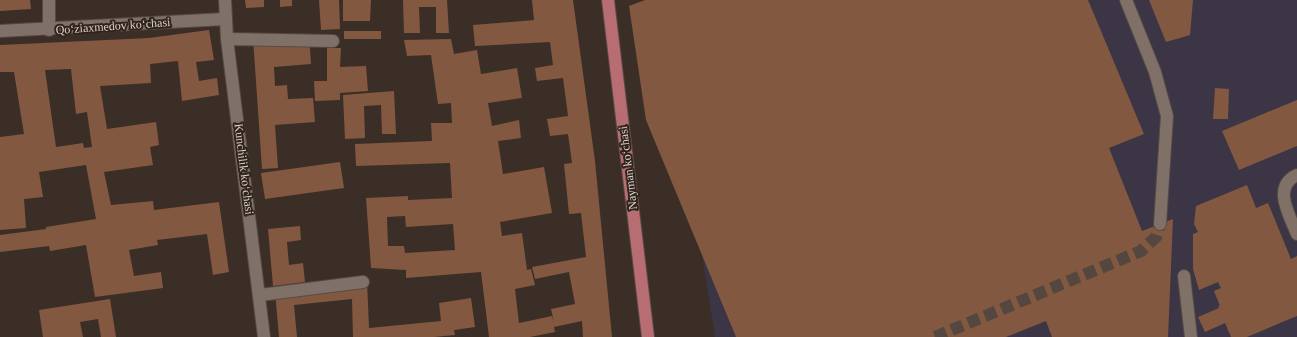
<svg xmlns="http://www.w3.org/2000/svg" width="1297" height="337" font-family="Georgia,serif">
<rect width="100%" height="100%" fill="#3b2e26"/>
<polygon fill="#3c3545" points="662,0 1297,0 1297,337 715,337"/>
<g fill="#835840" fill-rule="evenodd">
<polygon points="0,0 30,0 31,9 0,11"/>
<polygon points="245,0 264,0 264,7 246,8"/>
<polygon points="280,0 292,0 292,6 280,7"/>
<polygon points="319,0 339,0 340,29 321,30"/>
<polygon points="343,0 371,0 370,21 343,21"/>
<polygon points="403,0 447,0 449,33 436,33 436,7 419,7 420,33 404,33"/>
<path d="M532 0H573L595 161 612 337H583L582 321 554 327 555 332 530 337H489L481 272 406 278V270L371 268 366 198 408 196V200L452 198 450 163 356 166 355 144 432 141 431 123H452L451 103 438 104 431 55 407 56 404 40 451 39 454 54 477 50 481 74 517 68 522 98 488 103 492 126 519 120 521 138 498 141 503 174 544 167 552 213 500 222 502 236 522 233 527 270 531 269 535 285 515 289 519 323 552 316 554 322 551 309 575 304 569 272 535 279 532 267 586 257 581 213 569 214 564 164 572 163 568 134 550 136 547 119 568 116 563 78 537 81 535 68 553 65 550 42 475 46 473 25 534 20ZM405 216 406 227 453 224 455 250 405 253 404 246H388L387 217Z"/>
<polygon points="645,0 1088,0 1144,134 1109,148 1142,231 1173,219 1168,337 1052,337 1046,321 1006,337 736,337 646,120 629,6"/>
<polygon points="1149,0 1193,0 1190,35 1166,42"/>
<path d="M209 30 214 60 196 62 199 81 217 78 219 95 182 101 178 61 150 64 151 83 100 86 107 129 156 122 159 145 150 147 153 165 104 172 111 205 153 201 154 210 219 202 229 272 213 275 207 234 157 240 158 245 129 250 134 276 161 272 163 288 95 297 86 245 50 251 49 246 0 252V235L46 229V227L96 219 86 165 39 172 43 197 24 199 26 228 0 230V137L24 134 14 72H0V45L149 38ZM71 69 76 114 87 112 92 147 84 148 83 143 56 147 45 70Z"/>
<rect x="344" y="31" width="37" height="8"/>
<polygon points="309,34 311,64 274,67 275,86 287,85 288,99 313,98 315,122 275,125 278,168 262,169 253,38"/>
<polygon points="327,48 341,48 340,67 366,66 368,91 340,93 340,100 315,101 314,81 327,81"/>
<polygon points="1215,88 1229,89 1228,119 1213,119"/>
<polygon points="394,91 396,134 382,134 381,105 364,106 365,138 345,139 343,95"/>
<polygon points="1297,100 1297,146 1239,170 1222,131"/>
<polygon points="340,162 344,188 265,199 261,173"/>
<polygon points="1247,185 1256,208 1268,203 1291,259 1297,256 1297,316 1247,337 1231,337 1225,323 1205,332 1198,317 1219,308 1218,306 1220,306 1214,291 1221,288 1218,282 1199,290 1193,269 1193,234 1198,232 1194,224 1196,206"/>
<polygon points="300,226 301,240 287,242 289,265 303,263 305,282 273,286 268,229"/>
<polygon points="367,281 369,328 441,321 439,303 471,298 475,327 454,330 455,335 434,337 353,337 352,299 294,305 297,337 279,337 275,291"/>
<polygon points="110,299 116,337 101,337 98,319 80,322 83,337 43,337 39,310"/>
</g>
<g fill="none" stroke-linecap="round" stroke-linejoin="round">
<polyline stroke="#53473f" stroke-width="12" stroke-dasharray="12 6" stroke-linecap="butt" points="935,337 1141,251 1156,237 1160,224"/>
<g stroke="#564b44" stroke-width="14">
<g id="minor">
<polyline points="49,0 49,30"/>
<polyline points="225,0 227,39 264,337"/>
<polyline points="1126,0 1155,72 1167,116 1160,224"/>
<polyline points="0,31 225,19"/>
<polyline points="227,39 333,41"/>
<path d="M1297 175C1272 187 1289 214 1297 234"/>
<polyline points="1184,276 1191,337"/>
<polyline points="260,295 363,282"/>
</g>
</g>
<g stroke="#564b44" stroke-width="14">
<polyline id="major" points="608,0 648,337"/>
</g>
<use href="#minor" stroke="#807168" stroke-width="12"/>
<use href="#major" stroke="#b76d72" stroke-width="12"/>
</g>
<g text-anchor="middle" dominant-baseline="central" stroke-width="4" stroke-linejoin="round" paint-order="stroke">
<g font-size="12" fill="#dbd2ce" stroke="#31241d">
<text transform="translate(113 26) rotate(-4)">Qoʻziaxmedov koʻchasi</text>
<text transform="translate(628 168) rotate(-97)">Nayman koʻchasi</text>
<text transform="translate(244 169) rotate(83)">Kunchilik koʻchasi</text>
</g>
</g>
</svg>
